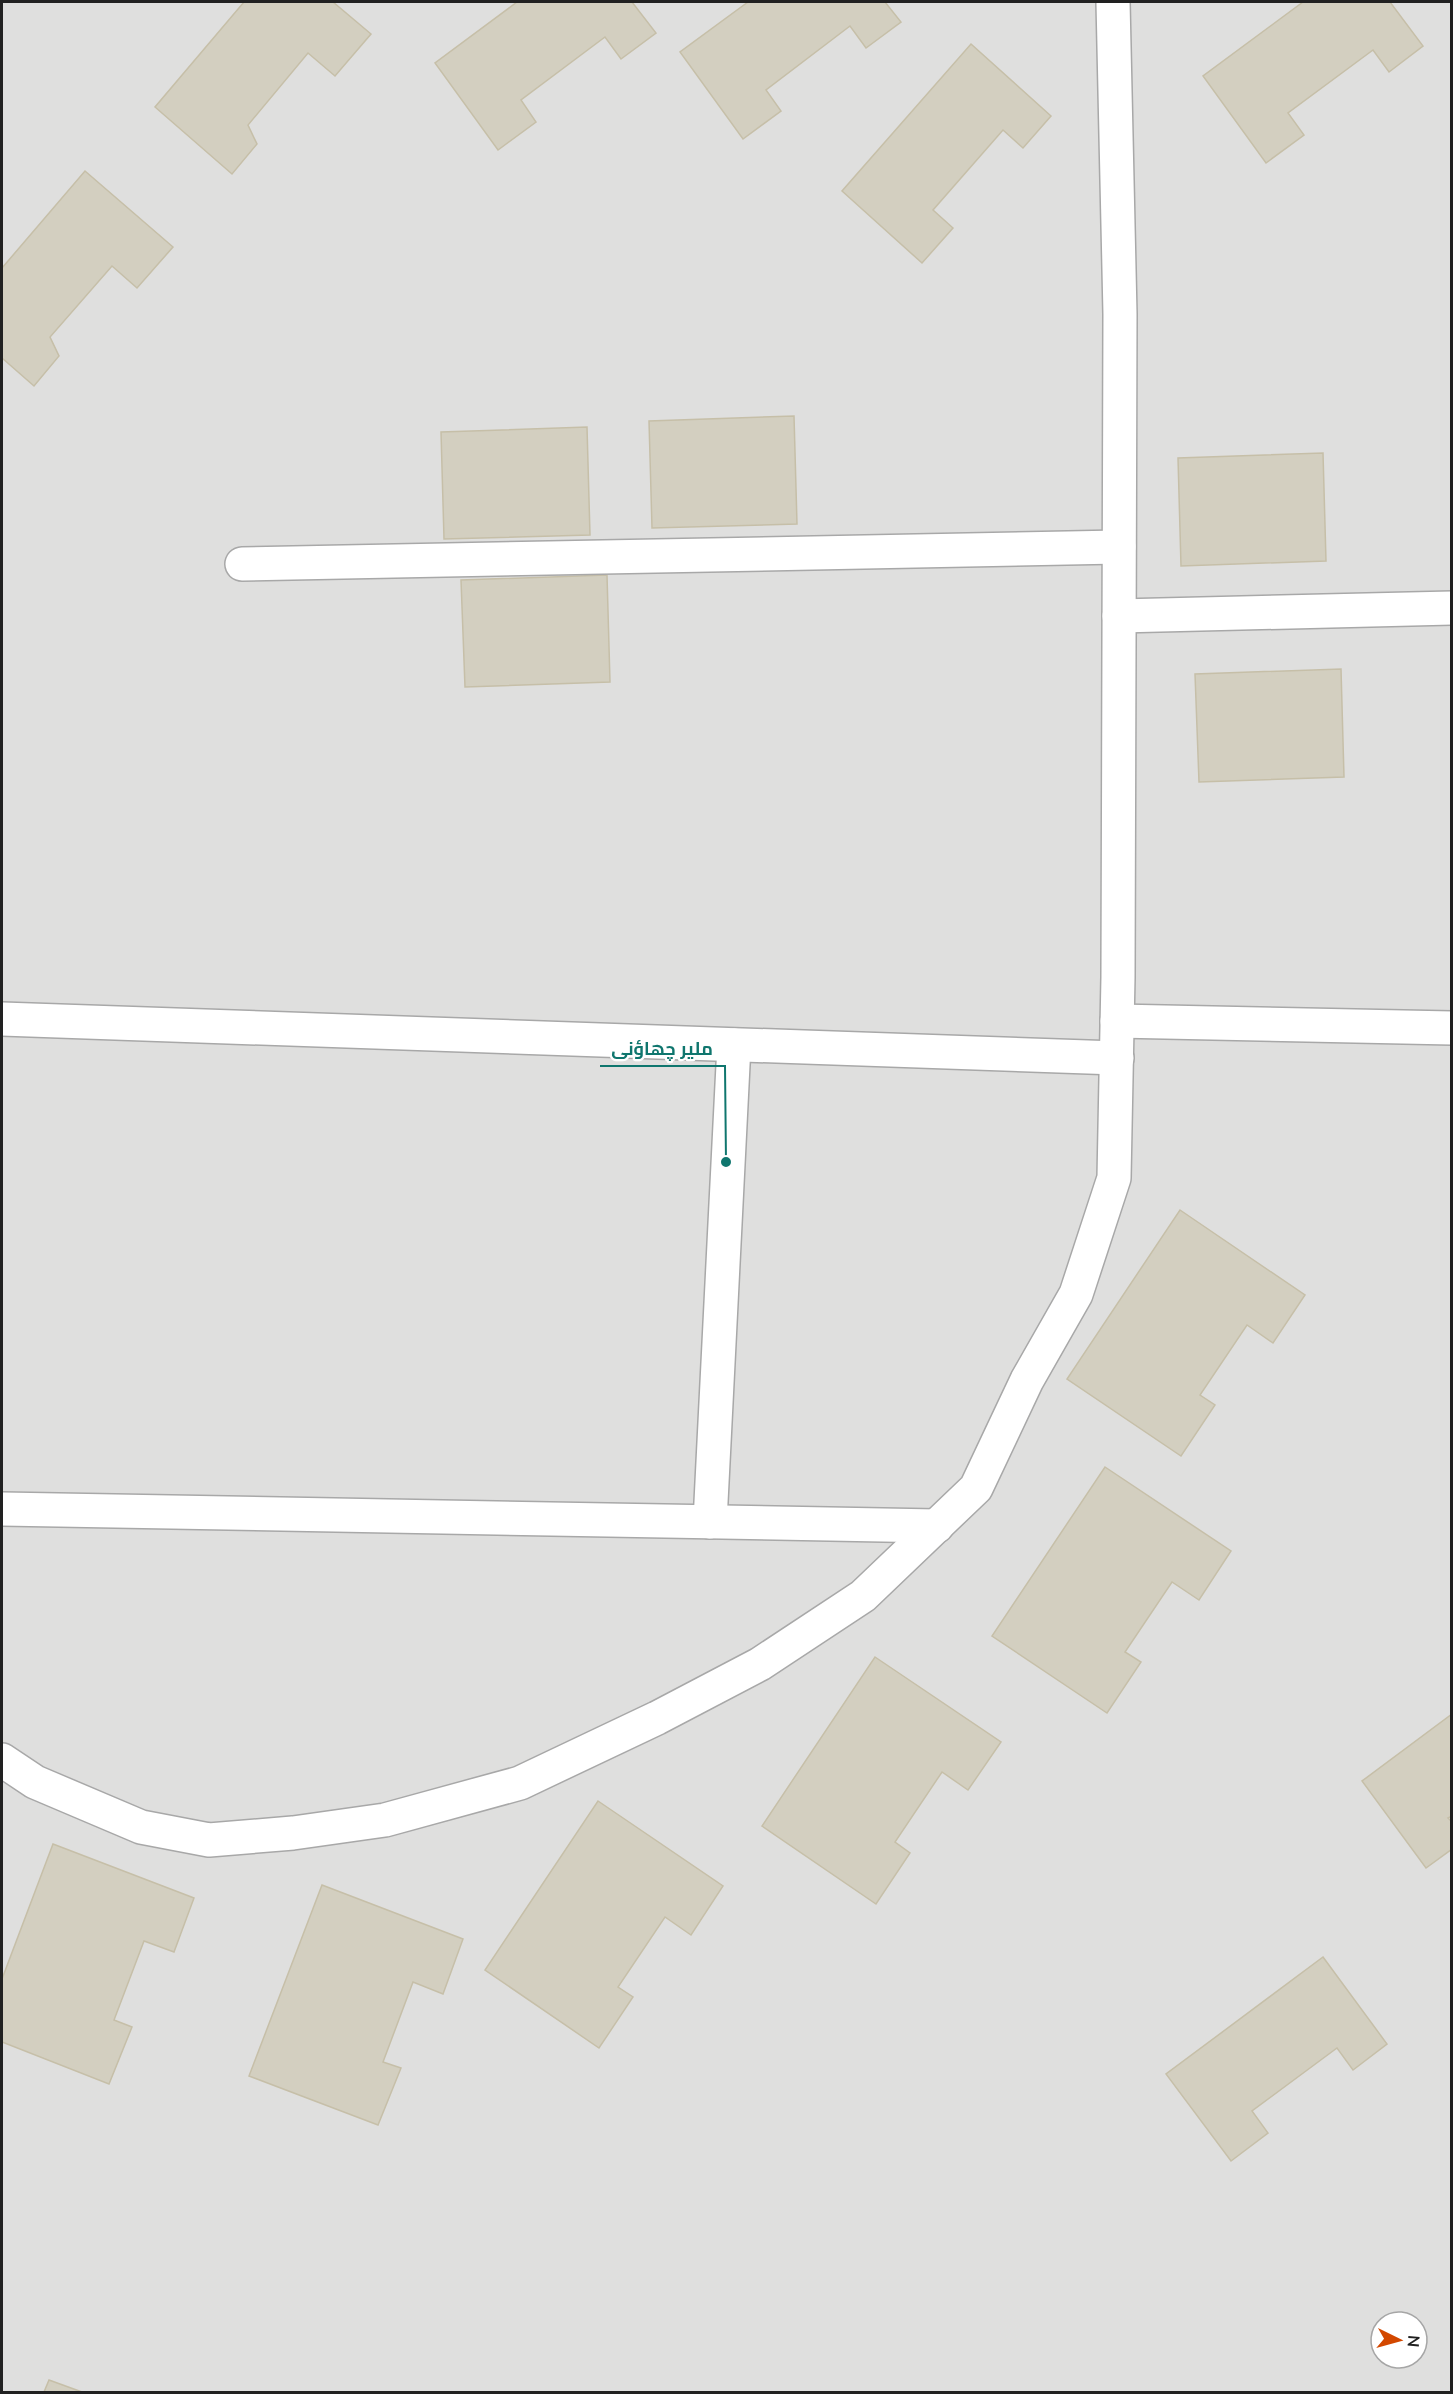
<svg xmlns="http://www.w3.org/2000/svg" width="1453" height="2394" font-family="'Nunito Sans',Cairo,sans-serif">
<rect width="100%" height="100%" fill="#f2f2e7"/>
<path fill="#dfdfde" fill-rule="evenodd" d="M2 2H1451V2392H2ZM1381 2322H1417V2358H1381Z"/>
<g fill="#d3cfc0" stroke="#c6bfa8" stroke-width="1.5">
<polygon points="244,2 333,2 371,34 335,76 308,53 248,125 257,144 232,174 155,107"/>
<polygon points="517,2 632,2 656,33 621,59 605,37 521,100 536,122 498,150 435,63"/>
<polygon points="748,2 885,2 901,22 866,48 850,26 766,90 781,111 743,139 680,52"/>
<polygon points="1303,2 1390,2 1423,46 1389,72 1373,50 1288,113 1304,135 1266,163 1203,76"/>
<polygon points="971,44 1051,116 1023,148 1003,130 933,210 953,228 922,263 842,191"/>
<polygon points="85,171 173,247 137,288 112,266 50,337 59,356 34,386 2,358 2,268"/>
<polygon points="794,416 797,524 652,528 649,421"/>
<polygon points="587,427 590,535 444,539 441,432"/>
<polygon points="1323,453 1326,561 1181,566 1178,458"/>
<polygon points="607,575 610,682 465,687 461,580"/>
<polygon points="1341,669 1344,777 1199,782 1195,674"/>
<polygon points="1180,1210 1305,1295 1273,1343 1247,1325 1200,1395 1215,1405 1181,1456 1067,1379"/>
<polygon points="1105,1467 1231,1551 1199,1600 1172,1582 1125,1652 1141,1662 1107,1713 992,1636"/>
<polygon points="875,1657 1001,1742 968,1790 942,1772 895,1842 910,1853 876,1904 762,1826"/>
<polygon points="1452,1714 1452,1816 1448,1818 1452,1822 1452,1849 1426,1868 1362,1781"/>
<polygon points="598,1801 723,1886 691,1935 665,1917 618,1987 633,1997 599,2048 485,1970"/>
<polygon points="53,1844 194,1898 174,1952 144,1941 114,2020 132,2027 109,2084 2,2042 2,1979"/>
<polygon points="322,1885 463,1939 443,1994 413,1982 383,2062 401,2068 378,2125 249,2076"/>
<polygon points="1323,1957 1387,2044 1353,2070 1337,2048 1252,2111 1268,2133 1231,2161 1166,2074"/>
<polygon points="49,2380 82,2392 44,2392"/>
</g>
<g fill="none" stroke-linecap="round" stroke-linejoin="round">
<g stroke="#a8a8a8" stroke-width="36">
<g id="street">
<polyline points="242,564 1119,547"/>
<polyline points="1119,616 1452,608"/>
<polyline points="2,1019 1117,1058"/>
<polyline points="1117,1021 1452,1028"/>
<polyline points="2,1509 937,1526"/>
<polyline points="710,1522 734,1045"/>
<polyline points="2,1760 35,1782 141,1827 209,1840 293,1833 385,1820 520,1783 657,1718 760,1664 863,1596 976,1488 1027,1380 1076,1294 1114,1178 1118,977 1120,314 1113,2"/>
</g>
</g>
<use href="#street" stroke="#fff" stroke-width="33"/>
</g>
<path fill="none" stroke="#0f766e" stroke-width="2" d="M726 1162L725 1066H600"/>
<circle fill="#0f766e" stroke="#fff" stroke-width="2" cx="726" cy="1162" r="6"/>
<g font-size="18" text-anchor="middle" font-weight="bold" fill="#0f766e" stroke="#fff" stroke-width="4.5" stroke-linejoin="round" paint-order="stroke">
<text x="662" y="1055">ملیر چھاؤنی</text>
</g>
<rect width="1453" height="2394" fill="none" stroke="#212121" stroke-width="6"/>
<g transform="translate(1399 2340) rotate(95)"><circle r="28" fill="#ffffff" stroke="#a6a6a6" stroke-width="1.5"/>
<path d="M0-4.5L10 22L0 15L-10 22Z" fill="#d34800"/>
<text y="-9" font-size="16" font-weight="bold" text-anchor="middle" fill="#212121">N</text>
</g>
</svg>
